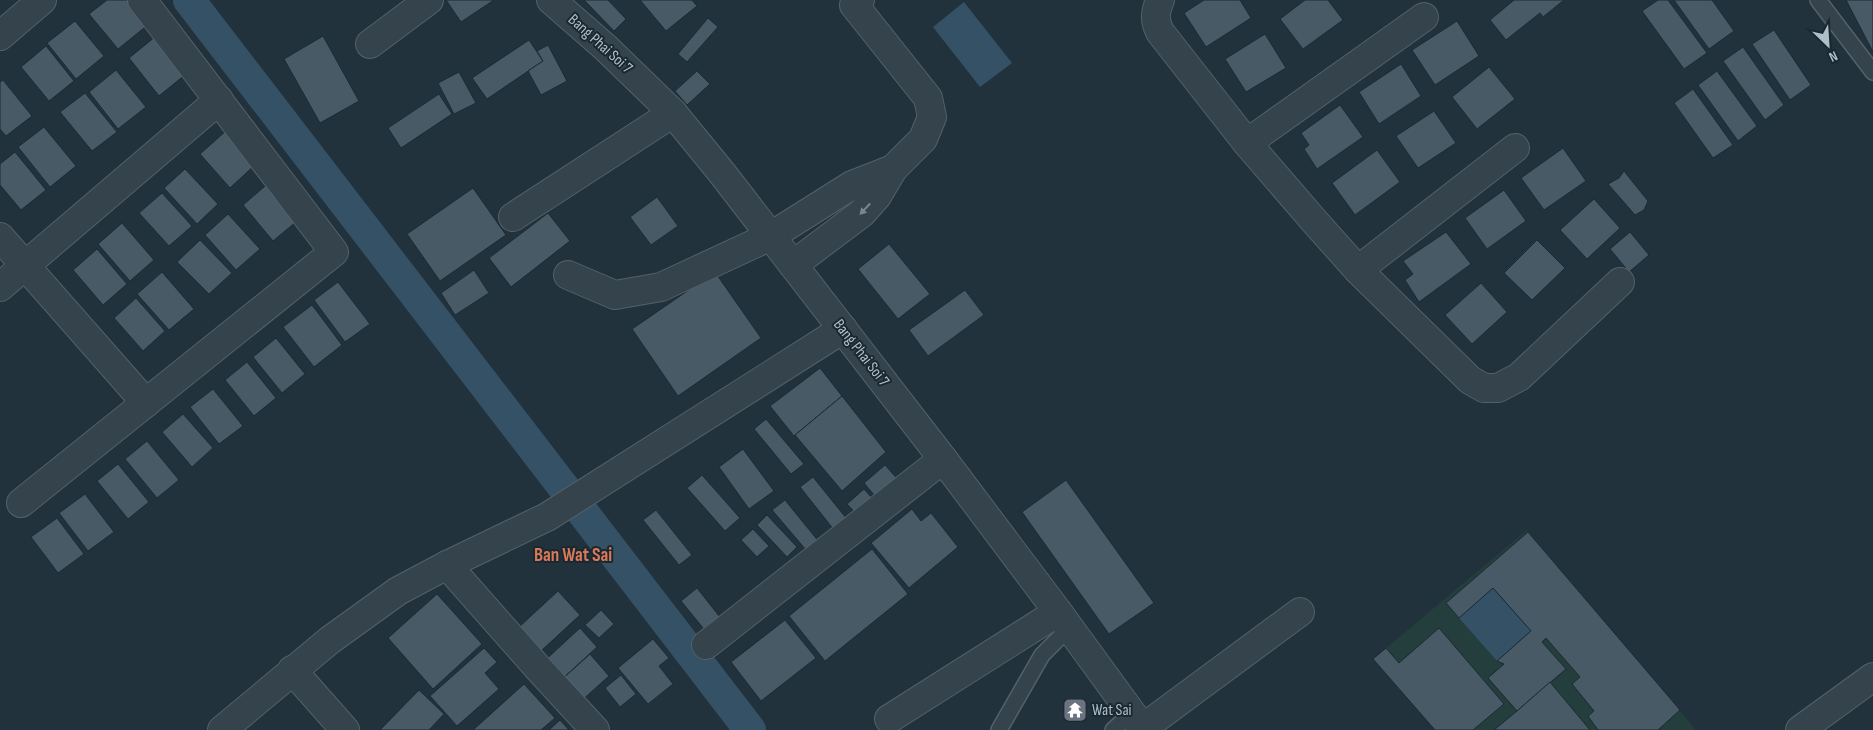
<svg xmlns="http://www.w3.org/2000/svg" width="1873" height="730" font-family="'Sofia Sans Condensed',sans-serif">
<rect width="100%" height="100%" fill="#21323d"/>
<polygon fill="#233e3c" points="1527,530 1696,730 1435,730 1373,659"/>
<g fill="#345165">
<polygon points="964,2 1012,63 980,87 933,27"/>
<polygon points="1493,588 1531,631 1497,661 1459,618"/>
</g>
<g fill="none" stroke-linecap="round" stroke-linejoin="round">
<polyline stroke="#345165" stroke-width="32" points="189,0 750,730"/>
</g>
<g fill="#475a66" stroke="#1c2a33">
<polygon points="107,0 130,0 149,24 118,49 89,14"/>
<polygon points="446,0 494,0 461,22"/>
<polygon points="584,0 608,0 626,19 614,31"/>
<polygon points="640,0 692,0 697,6 666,31"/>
<polygon points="1204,0 1240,0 1251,18 1206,47 1184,13"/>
<polygon points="1305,0 1328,0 1343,20 1303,49 1280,19"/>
<polygon points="1514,0 1564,0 1543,17 1540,13 1506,40 1490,20"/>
<polygon points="1658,0 1668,0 1707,53 1684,69 1642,11"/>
<polygon points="1674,0 1712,0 1734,31 1709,49"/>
<polygon points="1846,0 1873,0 1873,52"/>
<polygon points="708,18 718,27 687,62 678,54"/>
<polygon points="75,21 104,56 76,79 47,43"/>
<polygon points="1457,21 1479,56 1435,85 1412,50"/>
<polygon points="1774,30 1811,85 1790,100 1752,44"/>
<polygon points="161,32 191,70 159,96 129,58"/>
<polygon points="1265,34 1286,68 1246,92 1225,59"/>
<polygon points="323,36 359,101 320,123 284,59"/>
<polygon points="529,40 543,61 487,99 472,78"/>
<polygon points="548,45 567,81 541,95 528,71 543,61 537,51"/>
<polygon points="46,46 74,81 49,101 21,67"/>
<polygon points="1743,47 1784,105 1765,120 1723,61"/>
<polygon points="1401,64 1421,96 1379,124 1359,92"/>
<polygon points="1489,67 1515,99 1477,129 1452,97"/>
<polygon points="116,70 146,107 118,129 89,92"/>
<polygon points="697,71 710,84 687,105 675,91"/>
<polygon points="1717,71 1757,126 1738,141 1698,85"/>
<polygon points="459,72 476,103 454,114 438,83"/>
<polygon points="3,80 32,116 6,136 0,129 0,82"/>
<polygon points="1693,89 1733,145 1713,158 1674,103"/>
<polygon points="85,93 117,132 92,151 60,112"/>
<polygon points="439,94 452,114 401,148 388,128"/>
<polygon points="1340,105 1363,137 1317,169 1304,149 1309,145 1301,133"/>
<polygon points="1434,111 1456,143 1418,168 1396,136"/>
<polygon points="44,127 76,166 50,187 18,147"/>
<polygon points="227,130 257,163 230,188 200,154"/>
<polygon points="1563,148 1586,181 1544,210 1521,178"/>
<polygon points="1377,150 1400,182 1355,215 1332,183"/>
<polygon points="15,152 46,190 21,210 0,185 0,164"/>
<polygon points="185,169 218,204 197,224 164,188"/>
<polygon points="1624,171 1648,201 1644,210 1635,215 1608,184 1619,178"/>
<polygon points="271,181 302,217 273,241 243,205"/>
<polygon points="473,188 506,235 440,281 407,234"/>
<polygon points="1504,190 1526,221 1487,249 1465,218"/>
<polygon points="162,193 192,226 169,246 139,213"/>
<polygon points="657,197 678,226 651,245 630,217"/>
<polygon points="1594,199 1620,228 1587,259 1560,230"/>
<polygon points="548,213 570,241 511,287 489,258"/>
<polygon points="228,214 260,249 236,270 205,235"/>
<polygon points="122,223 154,260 130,281 98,244"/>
<polygon points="1446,232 1471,264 1419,302 1405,280 1413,274 1403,261"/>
<polygon points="1630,232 1649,255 1629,272 1610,249"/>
<polygon points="200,240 232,273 209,294 177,262"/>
<polygon points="1537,240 1565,268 1532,300 1504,273"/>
<polygon points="889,244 930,294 898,319 858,269"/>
<polygon points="97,249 127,284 103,305 73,270"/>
<polygon points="474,270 489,293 455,315 441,293"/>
<polygon points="162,272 194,309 169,330 137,294"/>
<polygon points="715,272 761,338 678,396 632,329"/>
<polygon points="338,282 370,324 345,342 314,300"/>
<polygon points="1481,283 1507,312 1472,344 1445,315"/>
<polygon points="965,290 984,315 928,356 909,330"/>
<polygon points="136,298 165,331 143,351 114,318"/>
<polygon points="312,305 342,345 314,367 283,327"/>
<polygon points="276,338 305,374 282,393 253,357"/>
<polygon points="247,362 276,398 254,416 225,380"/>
<polygon points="820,368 842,396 794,436 770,406"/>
<polygon points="213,389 243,426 219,444 190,407"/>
<polygon points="842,396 886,452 842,491 795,435"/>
<polygon points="183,414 213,448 192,467 162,432"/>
<polygon points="766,419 804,464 791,474 754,429"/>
<polygon points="147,441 179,480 157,498 125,459"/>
<polygon points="743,449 774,491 749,509 719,467"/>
<polygon points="118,464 149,502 128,519 97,481"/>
<polygon points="885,465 902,484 880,502 864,483"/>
<polygon points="702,475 740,518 725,531 687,488"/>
<polygon points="813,477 851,524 838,535 800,487"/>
<polygon points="1066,480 1154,603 1109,634 1022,512"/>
<polygon points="864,489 879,506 863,521 847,504"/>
<polygon points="85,494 114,532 88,551 59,513"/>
<polygon points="785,500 824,548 812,557 772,510"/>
<polygon points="912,509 921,521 931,513 958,547 909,588 871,543"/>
<polygon points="656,510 692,555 679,565 643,520"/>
<polygon points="767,515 797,547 787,557 757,525"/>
<polygon points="57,518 84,554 58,573 31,537"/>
<polygon points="753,529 769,546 757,557 741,540"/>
<polygon points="1528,532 1680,710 1658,730 1598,730 1588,716 1594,711 1572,684 1580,677 1546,638 1542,642 1566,669 1517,711 1488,678 1504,664 1497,661 1531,631 1493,588 1459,618 1446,603"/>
<polygon points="872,549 908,594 825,661 789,616"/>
<polygon points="697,588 727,626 712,639 681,601"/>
<polygon points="558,591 580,615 541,651 519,627"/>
<polygon points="437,594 482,644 433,689 388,638"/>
<polygon points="601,610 614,624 599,638 585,625"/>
<polygon points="785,620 816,658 761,701 731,662"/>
<polygon points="580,628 597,647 559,682 542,663"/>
<polygon points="1439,628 1504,704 1473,730 1435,730 1373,659 1386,648 1399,663"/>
<polygon points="653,639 669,658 659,666 673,684 648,704 618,668"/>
<polygon points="484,648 497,662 485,673 499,689 457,726 430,696"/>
<polygon points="590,654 609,676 579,703 559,682"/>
<polygon points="621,675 636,694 620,707 605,688"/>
<polygon points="1550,682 1590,730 1494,730 1517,711"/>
<polygon points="524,684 555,718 541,730 473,730"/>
<polygon points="419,690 444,714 429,730 380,730"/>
<polygon points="560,720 569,730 549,730"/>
</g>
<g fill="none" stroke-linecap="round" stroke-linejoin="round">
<g stroke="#53616a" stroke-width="18">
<g id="service">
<polyline points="1818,0 1873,72"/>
<polyline points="999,730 1042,655 1070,627"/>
<polyline points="1113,730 1132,713"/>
</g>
</g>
<g stroke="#53616a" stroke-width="30">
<g id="minor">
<path d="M1160 0C1155 12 1154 20 1160 32L1247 143 1316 223 1358 270 1470 380 1484 388H1498L1519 377 1620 282"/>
<polyline points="0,36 42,0"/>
<polyline points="370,44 429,0"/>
<polyline points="1247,143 1424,17"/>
<polyline points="513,217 673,113"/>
<polyline points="0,237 146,403"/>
<polyline points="793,265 862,213 877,196 893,169 923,139 932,117 928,98 854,5 860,0"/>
<polyline points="1358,270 1515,148"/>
<polyline points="568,275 615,295 661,287 771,236 852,185 893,169"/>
<polyline points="0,287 219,100"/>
<polyline points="21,503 334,252 142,0"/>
<polyline points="447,565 538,668 595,730"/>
<polyline points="706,645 943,459"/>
<polyline points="292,670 345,730"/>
<polyline points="889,719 1058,612"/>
<polyline points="1143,728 1300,612"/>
<polyline points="222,730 330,640 398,591 447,565 547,517 843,329"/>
<polyline points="1800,730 1873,677"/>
</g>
</g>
<g stroke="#53616a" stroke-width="30">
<polyline id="tertiary" points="551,0 606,48 673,113 722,173 943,459 1058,612 1144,730"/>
</g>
<use href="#service" stroke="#35434d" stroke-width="15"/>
<use href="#minor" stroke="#35434d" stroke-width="28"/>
<use href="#tertiary" stroke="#35434d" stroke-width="28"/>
</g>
<defs><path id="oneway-solid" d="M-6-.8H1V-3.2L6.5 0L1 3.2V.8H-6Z" transform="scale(1.25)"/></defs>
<use fill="#798791" href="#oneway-solid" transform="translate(865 209) rotate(133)"/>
<defs>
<g id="temple-square" transform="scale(1.25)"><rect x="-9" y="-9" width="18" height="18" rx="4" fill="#6b7280" stroke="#1a2831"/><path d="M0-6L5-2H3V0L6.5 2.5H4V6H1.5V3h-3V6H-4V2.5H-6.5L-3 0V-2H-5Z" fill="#fff"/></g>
</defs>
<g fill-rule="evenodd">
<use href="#temple-square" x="1075" y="710"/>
</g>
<g text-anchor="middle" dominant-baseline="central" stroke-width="4" stroke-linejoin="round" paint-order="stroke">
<g font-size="16" fill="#b0bec8" stroke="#1a2831">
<text transform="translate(600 44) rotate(42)">Bang Phai Soi 7</text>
<text transform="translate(861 353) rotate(52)">Bang Phai Soi 7</text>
</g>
<g font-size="16" fill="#b0bec8" stroke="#1a2831" text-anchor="start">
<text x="1092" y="710">Wat Sai</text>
</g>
<g font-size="19" font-weight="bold" fill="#db7959" stroke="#1a2831">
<text x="573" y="555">Ban Wat Sai</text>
</g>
</g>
<g transform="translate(1828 45) rotate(155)" stroke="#1a2831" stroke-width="4" paint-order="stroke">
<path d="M0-4L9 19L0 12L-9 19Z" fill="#b0bec8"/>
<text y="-8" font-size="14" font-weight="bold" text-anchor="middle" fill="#b0bec8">N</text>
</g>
</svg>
